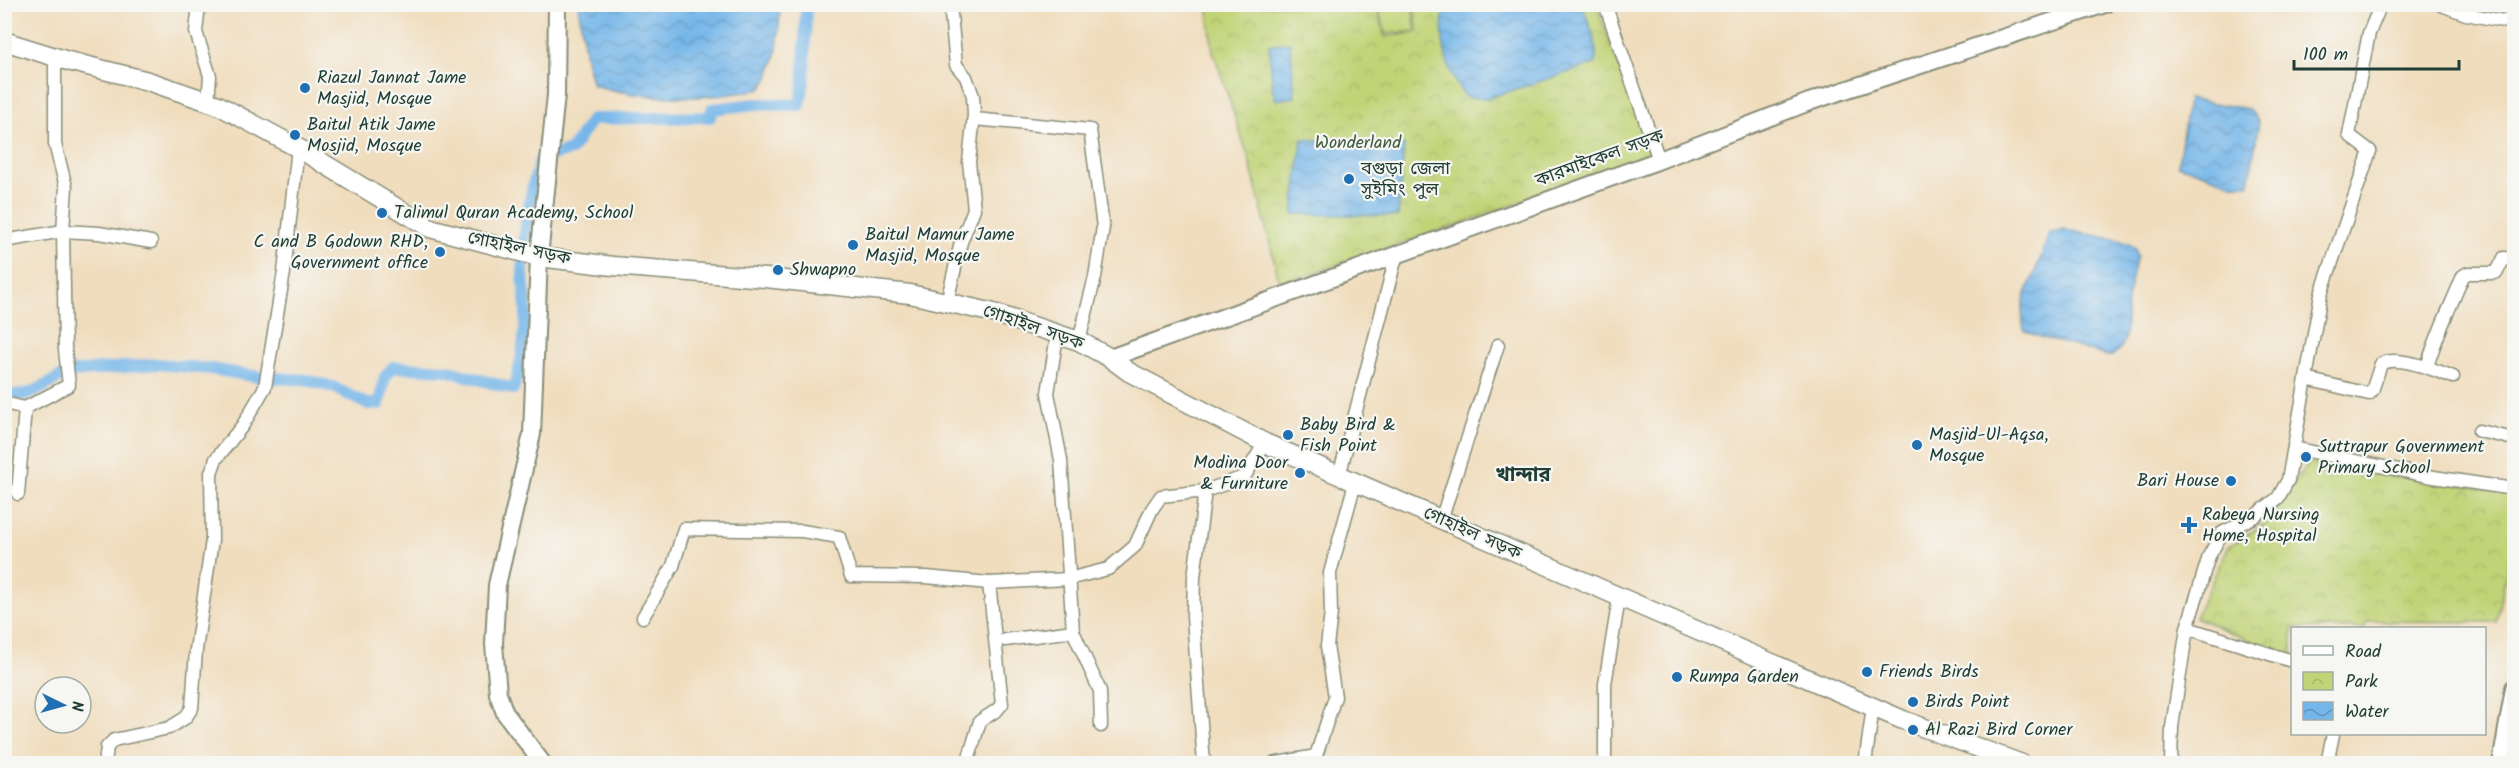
<svg xmlns="http://www.w3.org/2000/svg" width="2519" height="768" font-family="Kalam,'Noto Sans Bengali',sans-serif">
<defs>
<pattern id="park-crowns" width="20" height="18" patternUnits="userSpaceOnUse" patternTransform="scale(1.5)"><rect width="20" height="18" fill="#c1d376"/><path d="M2 6a3 3 0 1 1 6 0M12 15a3 3 0 1 1 6 0" fill="none" stroke="#a5b667"/></pattern>
<pattern id="water-waves" width="16" height="10" patternUnits="userSpaceOnUse" patternTransform="scale(1.5)"><rect width="16" height="10" fill="#74b6e9"/><path d="M0 5q4-4 8 0t8 0" fill="none" stroke="#5f95be"/></pattern>
</defs>
<rect width="100%" height="100%" fill="#f6f6f2"/>
<filter id="ink" filterUnits="userSpaceOnUse"><feTurbulence type="fractalNoise" baseFrequency=".0167" numOctaves="2"/><feDisplacementMap in="SourceGraphic" scale="12" xChannelSelector="R" yChannelSelector="G"/><feConvolveMatrix kernelMatrix="1 2 1 2 8 2 1 2 1" color-interpolation-filters="sRGB"/></filter>
<filter id="wash" filterUnits="userSpaceOnUse"><feTurbulence type="fractalNoise" baseFrequency=".008" numOctaves="4" result="noise"/><feDisplacementMap in="SourceGraphic" scale="24" xChannelSelector="R" yChannelSelector="G"/><feGaussianBlur stdDeviation="1.35" result="paint"/><feColorMatrix in="noise" values="0 0 0 0 0 0 0 0 0 0 0 0 0 0 0 0 0 1.4 0 .05"/><feComposite in="paint" operator="in"/></filter>
<g filter="url(#wash)">
<rect width="100%" height="100%" fill="#f0ddbd"/>
<g fill="url(#park-crowns)" stroke="#708855" stroke-width="1.5">
<polygon points="1207,5 1376,5 1385,37 1418,32 1414,5 1596,5 1652,155 1457,225 1280,284 1249,159 1213,51"/>
<polygon points="2308,462 2514,493 2514,536 2496,622 2367,621 2364,628 2292,628 2292,659 2195,617 2229,546 2269,521"/>
</g>
<polygon fill="#c1d376" stroke="#708855" stroke-width="1.5" points="1377,5 1412,5 1416,31 1386,34"/>
<g fill="url(#water-waves)" stroke="#4a7a8e" stroke-width="1.5">
<path d="M578 5H780C779 35 779 64 761 89 707 100 647 101 593 85L587 64Z"/>
<path d="M1471 5H1582C1589 23 1599 43 1595 64L1488 98H1467C1448 79 1440 41 1443 15L1456 8Z"/>
<polygon points="1290,42 1295,97 1276,100 1273,91 1269,45"/>
<polygon points="2188,99 2249,109 2259,122 2249,184 2233,184 2178,165"/>
<polygon points="1302,139 1404,145 1398,216 1293,214"/>
<path d="M2065 230 2119 240 2135 247 2137 255 2127 300 2125 339 2121 348 2112 356C2099 356 2088 350 2075 346 2058 342 2042 339 2025 331 2013 302 2041 268 2047 239L2051 232Z"/>
</g>
<g fill="none" stroke-linecap="round" stroke-linejoin="round">
<path stroke="#74b6e9" stroke-width="12" d="M4 394C35 400 46 381 72 372L157 364 211 369 259 377 306 380 333 387 367 404H379L385 377 393 367 446 370 513 389C522 365 525 338 526 312 526 296 522 279 523 262 524 226 530 192 541 158L571 150 592 119 710 117 712 109 756 104 800 105 804 82 806 4"/>
</g>
</g>
<g filter="url(#ink)">
<g fill="none" stroke-linecap="round" stroke-linejoin="round">
<g stroke="#888d78" stroke-width="15">
<g id="minor">
<polyline points="199,4 196,32 210,76 208,102"/>
<polyline points="1605,4 1659,160"/>
<polyline points="2439,4 2466,14 2514,23"/>
<polyline points="974,119 1090,130 1103,227 1095,277 1079,341"/>
<polyline points="4,241 63,231 99,233 151,242"/>
<polyline points="947,302 961,242 974,209 969,162 974,115 973,96 966,77 956,65 950,4"/>
<polyline points="1057,335 1048,393 1061,460 1073,631 1100,691 1101,726"/>
<path d="M2427 367C2436 335 2451 306 2463 276L2468 273H2494L2497 272 2504 258 2514 259"/>
<path d="M2306 379 2369 394 2372 391 2381 364C2396 354 2438 371 2453 377"/>
<polyline points="4,403 25,408"/>
<polyline points="2479,431 2514,439"/>
<polyline points="2294,448 2427,476 2514,489"/>
<polyline points="1339,476 1397,253"/>
<polyline points="18,494 25,408 69,385 65,350 63,231 66,187 55,144 55,57"/>
<polyline points="1441,520 1498,345"/>
<polyline points="643,617 673,566 684,529 802,531 839,537 851,576 926,577 989,583 1068,579 1108,569 1135,546 1152,509 1161,496 1205,491"/>
<polyline points="2187,628 2292,661"/>
<polyline points="1005,640 1073,631"/>
<polyline points="105,764 107,747 114,740 169,728 185,718 192,708 196,650 212,540 211,473 216,459 243,425 265,387 284,272 298,148"/>
<polyline points="967,764 980,721 997,710 1002,704 989,583"/>
<polyline points="1204,764 1193,617 1194,577 1205,491 1244,477 1265,443"/>
<polyline points="1272,764 1316,756 1335,697 1327,646 1331,613 1330,573 1355,483"/>
<polyline points="1605,764 1605,684 1619,598"/>
<polyline points="1865,764 1873,707"/>
<polyline points="2171,764 2172,727 2187,628 2209,556 2222,533 2255,516 2278,498 2288,480 2321,294 2370,151 2349,135 2369,33 2381,4"/>
<polyline points="2327,764 2333,734"/>
</g>
</g>
<g stroke="#888d78" stroke-width="20">
<g id="tertiary">
<polyline points="1110,358 1657,161 1809,102 2105,4"/>
<polyline points="543,764 505,713 498,694 494,644 497,585 532,434 539,257 556,95 557,4"/>
<polyline points="2501,764 2514,688"/>
</g>
</g>
<g stroke="#888d78" stroke-width="21">
<polyline id="secondary" points="4,41 68,61 148,81 218,105 298,148 430,228 539,257 613,266 766,278 910,294 990,312 1079,341 1110,358 1129,372 1265,443 1903,720 2022,764"/>
</g>
<use href="#minor" stroke="#fff" stroke-width="12"/>
<use href="#tertiary" stroke="#fff" stroke-width="16"/>
<use href="#secondary" stroke="#fff" stroke-width="18"/>
</g>
</g>
<g fill="#1f6fb2" stroke="#f6f6f2" stroke-width="2">
<circle cx="305" cy="88" r="6"/>
<circle cx="295" cy="135" r="6"/>
<circle cx="1349" cy="179" r="6"/>
<circle cx="382" cy="213" r="6"/>
<circle cx="853" cy="245" r="6"/>
<circle cx="440" cy="252" r="6"/>
<circle cx="778" cy="270" r="6"/>
<circle cx="1288" cy="435" r="6"/>
<circle cx="1917" cy="445" r="6"/>
<circle cx="2306" cy="457" r="6"/>
<circle cx="1300" cy="473" r="6"/>
<circle cx="2231" cy="481" r="6"/>
<path d="M2186 516h6v6h6v6h-6v6h-6v-6h-6v-6h6z"/>
<circle cx="1867" cy="672" r="6"/>
<circle cx="1677" cy="677" r="6"/>
<circle cx="1913" cy="702" r="6"/>
<circle cx="1913" cy="730" r="6"/>
</g>
<g text-anchor="middle" dominant-baseline="central" stroke-width="4.5" stroke-linejoin="round" paint-order="stroke">
<g font-size="18" fill="#1f3d34" stroke="#f6f6f2" text-anchor="start">
<text x="317" y="78">Riazul Jannat Jame<tspan x="317" dy="21">Masjid, Mosque</tspan></text>
<text x="307" y="125">Baitul Atik Jame<tspan x="307" dy="21">Mosjid, Mosque</tspan></text>
<text x="1361" y="169">বগুড়া জেলা<tspan x="1361" dy="21">সুইমিং পুল</tspan></text>
<text x="394" y="213">Talimul Quran Academy, School</text>
<text x="865" y="235">Baitul Mamur Jame<tspan x="865" dy="21">Masjid, Mosque</tspan></text>
<text x="428" y="242" text-anchor="end">C and B Godown RHD,<tspan x="428" dy="21">Government office</tspan></text>
<text x="790" y="270">Shwapno</text>
<text x="1300" y="425">Baby Bird &amp;<tspan x="1300" dy="21">Fish Point</tspan></text>
<text x="1929" y="435">Masjid-Ul-Aqsa,<tspan x="1929" dy="21">Mosque</tspan></text>
<text x="2318" y="447">Suttrapur Government<tspan x="2318" dy="21">Primary School</tspan></text>
<text x="1288" y="463" text-anchor="end">Modina Door<tspan x="1288" dy="21">&amp; Furniture</tspan></text>
<text x="2219" y="481" text-anchor="end">Bari House</text>
<text x="2202" y="515">Rabeya Nursing<tspan x="2202" dy="21">Home, Hospital</tspan></text>
<text x="1879" y="672">Friends Birds</text>
<text x="1689" y="677">Rumpa Garden</text>
<text x="1925" y="702">Birds Point</text>
<text x="1925" y="730">Al Razi Bird Corner</text>
</g>
<g font-size="18" fill="#3f5b41" stroke="#f6f6f2">
<text x="1358" y="143">Wonderland</text>
</g>
<g font-size="18" fill="#1f3d34" stroke="#f6f6f2">
<text transform="translate(1600 159) rotate(-20)">কারমাইকেল সড়ক</text>
<text transform="translate(519 249) rotate(12)">গোহাইল সড়ক</text>
<text transform="translate(1033 328) rotate(19)">গোহাইল সড়ক</text>
<text transform="translate(1472 534) rotate(24)">গোহাইল সড়ক</text>
</g>
<g font-size="20" font-weight="bold" fill="#1f3d34" stroke="#f6f6f2">
<text x="1523" y="476">খান্দার</text>
</g>
</g>
<rect width="2519" height="768" fill="none" stroke="#f6f6f2" stroke-width="24"/>
<rect x="2291" y="627" width="195" height="108" fill="#f6f6f2" stroke="#a0aca6" stroke-width="1.5"/>
<rect x="2303" y="646" width="30" height="9" fill="#ffffff" stroke="#a0aca6" stroke-width="1.5"/>
<text x="2345" y="657" font-size="18" fill="#1f3d34">Road</text>
<rect x="2303" y="672" width="30" height="18" fill="url(#park-crowns)" stroke="#a0aca6" stroke-width="1.5"/>
<text x="2345" y="687" font-size="18" fill="#1f3d34">Park</text>
<rect x="2303" y="702" width="30" height="18" fill="url(#water-waves)" stroke="#a0aca6" stroke-width="1.5"/>
<text x="2345" y="717" font-size="18" fill="#1f3d34">Water</text>
<g transform="translate(63 705) rotate(95)"><circle r="28" fill="#f6f6f2" stroke="#a0aca6" stroke-width="1.5"/>
<path d="M0-4.5L10 22L0 15L-10 22Z" fill="#1f6fb2"/>
<text y="-9" font-size="16" font-weight="bold" text-anchor="middle" fill="#1f3d34">N</text>
</g>
<path d="M2294 60v9h165v-9" fill="none" stroke="#1f3d34" stroke-width="3"/>
<text x="2303" y="60" font-size="18" fill="#1f3d34" stroke="#f6f6f2" stroke-width="4.5" paint-order="stroke">100 m</text>
</svg>
